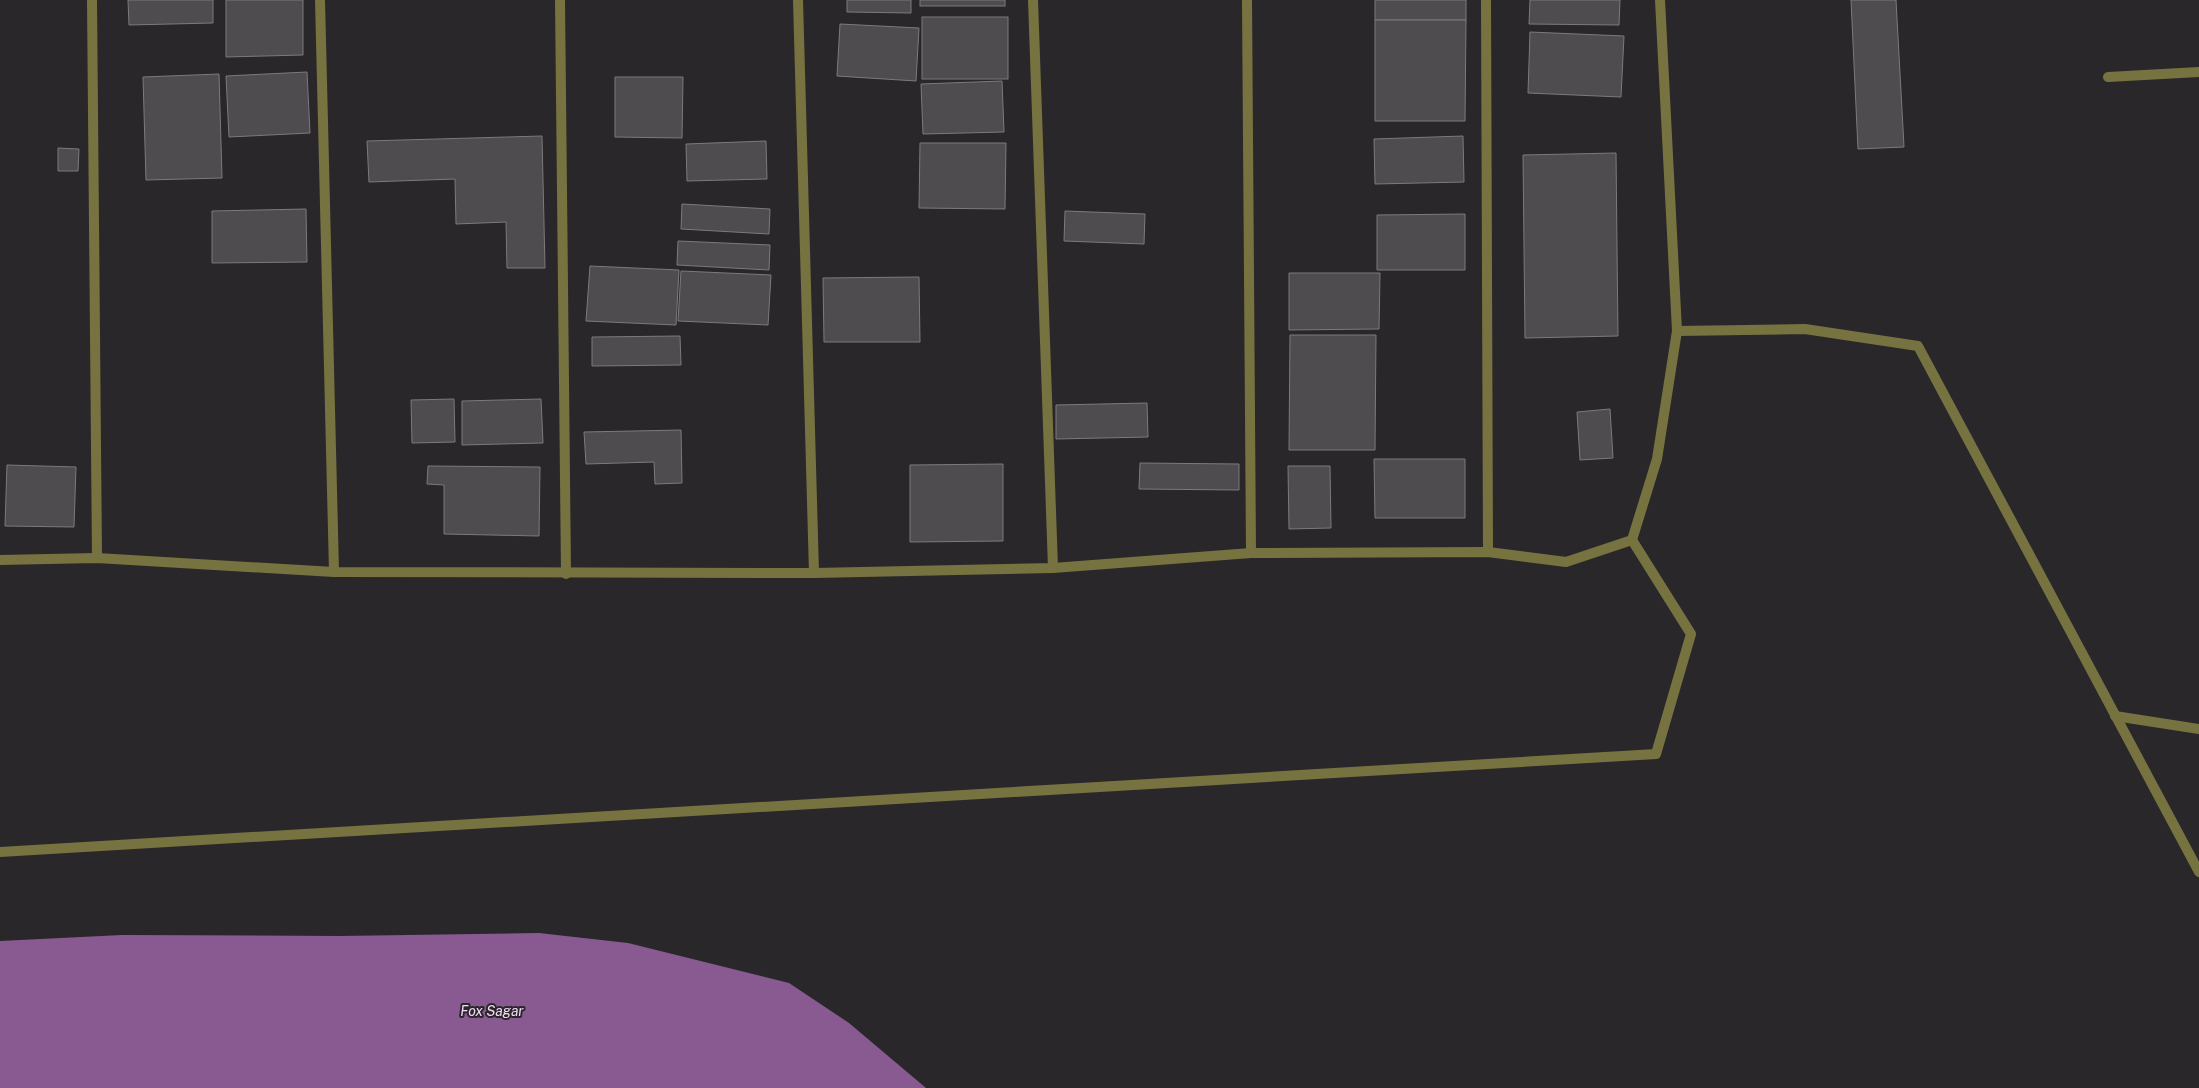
<svg xmlns="http://www.w3.org/2000/svg" width="2199" height="1088" font-family="'Public Sans',sans-serif">
<rect width="100%" height="100%" fill="#2a272b"/>
<polygon fill="#895a91" points="539,933 628,943 789,983 849,1023 926,1088 0,1088 0,941 122,935 340,936"/>
<g fill="#4f4c50" stroke="#7d797e">
<polygon points="128,0 213,0 213,23 129,25"/>
<polygon points="226,0 303,0 303,55 226,57"/>
<polygon points="847,0 911,0 911,13 847,12"/>
<rect x="920" y="0" width="85" height="6"/>
<rect x="1375" y="0" width="91" height="20"/>
<polygon points="1530,0 1620,0 1619,25 1529,24"/>
<polygon points="1851,0 1896,0 1904,147 1858,149"/>
<rect x="922" y="17" width="86" height="62"/>
<polygon points="1375,20 1466,20 1465,121 1375,121"/>
<polygon points="840,24 919,28 916,81 837,76"/>
<polygon points="1530,32 1624,36 1621,97 1528,93"/>
<polygon points="307,72 310,133 229,137 226,76"/>
<polygon points="219,74 222,178 146,180 143,77"/>
<polygon points="615,77 683,77 682,138 615,137"/>
<polygon points="1002,81 1004,132 923,134 921,84"/>
<polygon points="542,136 545,268 507,268 506,222 456,224 455,179 369,182 367,141"/>
<polygon points="1463,136 1464,182 1375,184 1374,139"/>
<polygon points="766,141 767,179 687,181 686,144"/>
<polygon points="920,143 1006,143 1005,209 919,208"/>
<polygon points="58,148 79,149 78,171 58,171"/>
<polygon points="1616,153 1618,336 1525,338 1523,155"/>
<polygon points="682,204 770,209 769,234 681,229"/>
<polygon points="306,209 307,262 212,263 212,211"/>
<polygon points="1065,211 1145,214 1144,244 1064,241"/>
<polygon points="1465,214 1465,270 1377,270 1377,215"/>
<polygon points="678,241 770,245 769,270 677,265"/>
<polygon points="590,266 679,270 676,325 586,321"/>
<polygon points="681,271 771,275 768,325 678,321"/>
<polygon points="1289,273 1380,273 1379,329 1289,330"/>
<polygon points="919,277 920,342 824,342 823,278"/>
<polygon points="1290,335 1376,335 1375,450 1289,450"/>
<polygon points="680,336 681,365 592,366 592,337"/>
<polygon points="454,399 455,442 412,443 411,400"/>
<polygon points="541,399 543,443 462,445 462,401"/>
<polygon points="1147,403 1148,437 1056,439 1056,405"/>
<polygon points="1610,409 1613,458 1580,460 1577,412"/>
<polygon points="681,430 682,483 655,484 654,462 586,464 584,432"/>
<polygon points="1374,459 1465,459 1465,518 1375,518"/>
<polygon points="1140,463 1239,464 1239,490 1139,489"/>
<polygon points="1003,464 1003,541 910,542 910,465"/>
<polygon points="7,465 76,467 74,527 5,526"/>
<polygon points="428,466 540,467 539,536 444,534 444,485 427,484"/>
<polygon points="1288,466 1330,466 1331,528 1289,529"/>
</g>
<g fill="none" stroke-linecap="round" stroke-linejoin="round">
<polyline stroke="#777340" stroke-width="10" points="2108,77 2199,72"/>
<g stroke="#777340" stroke-width="10">
<polyline points="92,0 97,558"/>
<polyline points="320,0 334,572"/>
<polyline points="560,0 566,574"/>
<polyline points="798,0 814,573"/>
<polyline points="1033,0 1053,568"/>
<polyline points="1247,0 1251,553"/>
<polyline points="1486,0 1488,552"/>
<polyline points="1677,331 1805,329 1918,346 2199,872"/>
<polyline points="0,560 97,558 334,572 814,573 1053,568 1251,553 1488,552 1566,562 1632,540 1657,459 1677,331 1660,0"/>
<polyline points="2115,716 2199,729"/>
<polyline points="0,852 1656,754 1691,634 1632,540"/>
</g>
</g>
<g text-anchor="middle" dominant-baseline="central" stroke-width="4" stroke-linejoin="round" paint-order="stroke">
<g font-size="14" font-style="italic" fill="#f4d9f8" stroke="#2a272b">
<text x="492" y="1011">Fox Sagar</text>
</g>
</g>
</svg>
